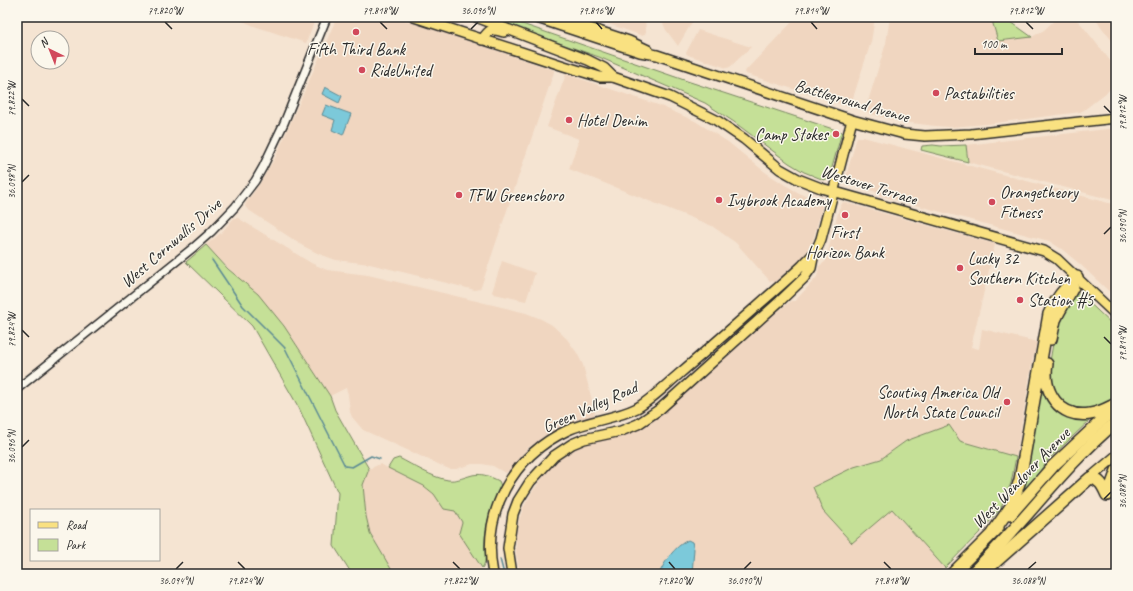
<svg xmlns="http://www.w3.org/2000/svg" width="1133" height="591" font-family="Caveat,sans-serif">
<rect width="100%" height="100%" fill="#f5e4d2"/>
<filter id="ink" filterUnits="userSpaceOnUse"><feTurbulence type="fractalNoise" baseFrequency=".025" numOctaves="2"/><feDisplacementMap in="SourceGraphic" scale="8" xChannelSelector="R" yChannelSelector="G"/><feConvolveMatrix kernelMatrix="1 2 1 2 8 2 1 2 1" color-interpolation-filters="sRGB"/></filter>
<g filter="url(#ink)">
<g fill="#f0d6c0">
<polygon points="234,17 316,17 306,43 254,26"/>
<polygon points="337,17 397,17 554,70 554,72 481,287 479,289 475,290 370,264 336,260 319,254 303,246 247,209 245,206 246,203 259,185 276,156"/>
<polygon points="589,17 645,17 646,32 643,36"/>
<polygon points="660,17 695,17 678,46 666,30"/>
<polygon points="797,17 875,17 871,42 851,104 849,106 847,106 746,74 745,72 746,70"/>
<polygon points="890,17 976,17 977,20 991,17 998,41 1032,37 1044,30 1058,17 1074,17 1081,24 1116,68 1116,85 1084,110 1080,112 987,124 950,127 935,126 903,122 872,114 867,112 866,108 886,43"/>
<polygon points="1093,17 1116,17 1116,46 1096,20"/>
<polygon points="698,30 751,47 730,67 727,68 688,55 686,53"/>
<polygon points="566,74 658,105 695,121 728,142 765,172 785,185 799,193 822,202 823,204 813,240 806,254 775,282 770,281 736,243 712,226 569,169 579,139 547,127"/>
<polygon points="1116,128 1116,201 968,162 966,145"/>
<polygon points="857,137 863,137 1116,205 1116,298 1082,266 1063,250 1049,241 878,195 876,192 854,185 845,180"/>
<polygon points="843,202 995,244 971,347 979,349 982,329 1037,342 1032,363 1016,457 960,441 906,441 881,459 854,467 945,568 938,574 520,574 516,553 516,536 519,520 523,508 532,492 550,468 562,457 577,448 587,444 621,436 643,427 654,420 778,311 791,301 795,301 817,277 819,266 825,262 828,256 828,251 839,209"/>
<polygon points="234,218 238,218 311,263 327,270 368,275 526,313 541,319 552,325 567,339 577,353 583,365 595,412 594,415 590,418 560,427 549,433 528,448 517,460 508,472 505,473 493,466 482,464 472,464 456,469 449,469 363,430 352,417 350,412 348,394 346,388 330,396 284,326 206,245 222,232"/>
<polygon points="502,261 535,273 526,301 494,294 492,292"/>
<polygon points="380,464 424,486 434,494 444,509 455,511 462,522 483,574 394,574 370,533 366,516 363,485 369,469"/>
</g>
<g fill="#c5e097" stroke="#788661">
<polygon points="485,17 502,17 687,81 842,132 829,178 824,180 804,172 789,163 734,122 705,103 682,93 599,57"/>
<polygon points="991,17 1004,17 1032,37 998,41"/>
<polygon points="933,145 941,146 966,145 968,162 921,150 922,146"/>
<polygon points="206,245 228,269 258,294 284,326 330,396 335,410 369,469 363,485 366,516 370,533 394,574 352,574 334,546 338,493 299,408 252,326 186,262"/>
<polygon points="1079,293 1116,328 1116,397 1107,403 1088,410 1071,408 1056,397 1048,373 1056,326 1072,298"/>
<polygon points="1040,376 1045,393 1091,419 1048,460 1019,499"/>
<polygon points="949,425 960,441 1016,457 1011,483 1001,508 984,528 945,568 892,509 852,543 823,511 813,487 854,467 881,459 906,441"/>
<path d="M399 458C413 465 433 478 448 480 456 481 462 478 469 476 480 472 489 476 499 481L501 486C493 504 486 520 485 540 484 549 488 561 482 568L459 533 462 522 455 511 444 509 434 494 424 486 388 468 393 460Z"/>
</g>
<g fill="#7bc9da" stroke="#5b8a94">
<polygon points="325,87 342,96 339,103 322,94"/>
<polygon points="326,105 351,114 343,135 332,130 335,120 322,115"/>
<path d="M688 540 692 542 694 549 692 574H659C665 561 674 547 688 540Z"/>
</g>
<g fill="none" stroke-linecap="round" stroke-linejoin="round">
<g stroke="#5b8a94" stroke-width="1.5">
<polyline points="212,260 243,306 285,348 345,466 352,467 371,456 380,459"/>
<polyline points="500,559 504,574"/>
</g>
<g stroke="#2b2b2b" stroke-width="10">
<polyline id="minor" points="17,389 194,247 211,232 235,207 255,181 263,167 284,123 327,17"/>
</g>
<g stroke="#2b2b2b" stroke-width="12">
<g id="major">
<polyline points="414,17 564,66 600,77 613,77 670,97 716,120 744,139 780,169 798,179 821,188 1044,251 1057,259 1116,315"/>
<polyline points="476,17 588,60 604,68 613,77"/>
<polyline points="534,17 640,52 657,55 852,120 904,134 925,136 971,134 1116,118"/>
<polyline points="556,17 629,41 648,50"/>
<path d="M482 40C490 28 491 29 504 32"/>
<polyline points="1090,478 1116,456"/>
<polyline points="1107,495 1116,470"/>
<path d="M493 574C481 513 512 456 568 430 590 420 615 419 637 408 652 399 666 385 679 374 705 352 731 329 757 306 772 293 787 280 802 266 806 261 811 257 814 253 817 249 819 244 821 239L852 120"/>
<polyline points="512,574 508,548 513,514 518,501 530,482 554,456 572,444 584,439 621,431 638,424 660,409 780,301 804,278 811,268 814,253"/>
</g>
</g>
<g stroke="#2b2b2b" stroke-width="14">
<g id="highway">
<polyline points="1051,339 1055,320 1059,312 1073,287"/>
<path d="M1047 364C1042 391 1059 419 1090 414 1099 413 1106 409 1114 405"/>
<polyline points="1010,515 1054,465 1116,407"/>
<path d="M993 532 1012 505 1020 480 1049 314C1056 298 1064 288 1077 277"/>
<polyline points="952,574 998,528"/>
<path d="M971 574C1022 526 1062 467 1116 422"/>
<path d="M982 574 1090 478C1100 479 1103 486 1107 495"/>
</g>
</g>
<use href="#minor" stroke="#fbf7ec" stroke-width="7"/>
<use href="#major" stroke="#f9e181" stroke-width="9"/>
<use href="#highway" stroke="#f9e181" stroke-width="11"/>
</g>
</g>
<path fill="none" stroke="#2b2b2b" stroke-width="1.5" d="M165 22 172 29M380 22 387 29M596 22 602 29M811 22 817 29M1026 22 1033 29M471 29 478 22M22 99 29 106M1104 106 1111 113M22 182 29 175M1104 234 1111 227M22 330 29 337M1104 337 1111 344M22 447 29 440M1104 499 1111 492M238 562 245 569M453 562 460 569M669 562 675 569M884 562 891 569M176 569 183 562M744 569 751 562M1028 569 1036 562"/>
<g fill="#d1495b" stroke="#fbf7ec" stroke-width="1.5">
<circle cx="356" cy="32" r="4"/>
<circle cx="362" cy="70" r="4"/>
<circle cx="936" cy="93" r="4"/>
<circle cx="569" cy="120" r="4"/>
<circle cx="836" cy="134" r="4"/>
<circle cx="459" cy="195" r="4"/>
<circle cx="719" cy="200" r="4"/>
<circle cx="992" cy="202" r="4"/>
<circle cx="845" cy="215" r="4"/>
<circle cx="960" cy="268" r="4"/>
<circle cx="1020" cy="300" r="4"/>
<circle cx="1007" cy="402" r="4"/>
</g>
<g text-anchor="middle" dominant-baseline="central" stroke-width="3" stroke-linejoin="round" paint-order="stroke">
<g font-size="17" fill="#2b2b2b" stroke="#fbf7ec" text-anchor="start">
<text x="356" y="49" text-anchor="middle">Fifth Third Bank</text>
<text x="370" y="70">RideUnited</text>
<text x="944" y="93">Pastabilities</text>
<text x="577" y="120">Hotel Denim</text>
<text x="828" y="134" text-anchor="end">Camp Stokes</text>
<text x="1000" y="192">Orangetheory<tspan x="1000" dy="20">Fitness</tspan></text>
<text x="467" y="195">TFW Greensboro</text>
<text x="727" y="200">Ivybrook Academy</text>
<text x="845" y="232" text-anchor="middle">First<tspan x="845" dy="20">Horizon Bank</tspan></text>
<text x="968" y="258">Lucky 32<tspan x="968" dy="20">Southern Kitchen</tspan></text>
<text x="1028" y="300">Station #5</text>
<text x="999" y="392" text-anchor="end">Scouting America Old<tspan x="999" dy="20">North State Council</tspan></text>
</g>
<g font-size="17" fill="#2b2b2b" stroke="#fbf7ec">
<text transform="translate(852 101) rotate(16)">Battleground Avenue</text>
<text transform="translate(869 185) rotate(17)">Westover Terrace</text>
<text transform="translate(171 243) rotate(-41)">West Cornwallis Drive</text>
<text transform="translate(590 407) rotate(-24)">Green Valley Road</text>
<text transform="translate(1021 478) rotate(-46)">West Wendover Avenue</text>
</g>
</g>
<rect width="1133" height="591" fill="none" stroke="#fbf7ec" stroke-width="44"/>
<rect x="30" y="509" width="130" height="52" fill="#fbf7ec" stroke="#a8a59f"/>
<rect x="38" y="522" width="20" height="6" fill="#f9e181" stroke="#a8a59f"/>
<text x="66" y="529" font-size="12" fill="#2b2b2b">Road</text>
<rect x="38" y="539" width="20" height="12" fill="#c5e097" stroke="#a8a59f"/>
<text x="66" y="549" font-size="12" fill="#2b2b2b">Park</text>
<g transform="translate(50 50) rotate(317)"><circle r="19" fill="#fbf7ec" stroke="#a8a59f"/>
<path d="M0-3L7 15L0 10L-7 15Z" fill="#d1495b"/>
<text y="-6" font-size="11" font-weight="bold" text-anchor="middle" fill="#2b2b2b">N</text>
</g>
<path d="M975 48v6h87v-6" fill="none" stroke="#2b2b2b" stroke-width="2"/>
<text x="981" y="48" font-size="12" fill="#2b2b2b" stroke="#fbf7ec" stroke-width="3" paint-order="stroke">100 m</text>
<rect x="22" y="22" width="1089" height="547" fill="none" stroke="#2b2b2b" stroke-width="1.5"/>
<g font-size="10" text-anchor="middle" fill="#2b2b2b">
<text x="165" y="14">79.820°W</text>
<text x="380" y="14">79.818°W</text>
<text x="478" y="14">36.096°N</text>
<text x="596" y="14">79.816°W</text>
<text x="811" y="14">79.814°W</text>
<text x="1026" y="14">79.812°W</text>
<text transform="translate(11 99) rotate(-90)" y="4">79.822°W</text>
<text transform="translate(1122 113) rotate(-90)" y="4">79.812°W</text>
<text transform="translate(11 182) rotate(-90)" y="4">36.098°N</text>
<text transform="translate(1122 227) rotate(-90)" y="4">36.090°N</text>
<text transform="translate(11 330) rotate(-90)" y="4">79.824°W</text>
<text transform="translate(1122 344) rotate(-90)" y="4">79.814°W</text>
<text transform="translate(11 447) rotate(-90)" y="4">36.096°N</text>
<text transform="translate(1122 492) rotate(-90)" y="4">36.088°N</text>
<text x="176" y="584">36.094°N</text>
<text x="245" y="584">79.824°W</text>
<text x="460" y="584">79.822°W</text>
<text x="675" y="584">79.820°W</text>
<text x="744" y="584">36.090°N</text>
<text x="891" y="584">79.818°W</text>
<text x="1028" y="584">36.088°N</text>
</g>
</svg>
